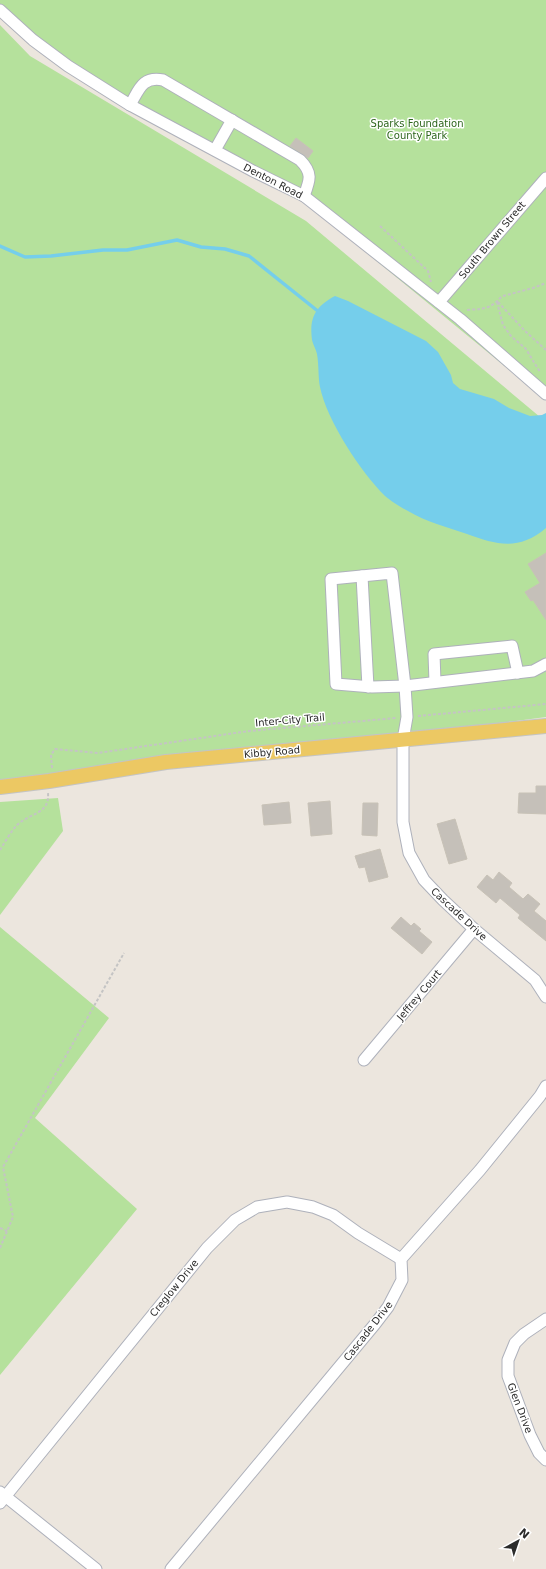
<svg xmlns="http://www.w3.org/2000/svg" width="546" height="1569" font-family="'DejaVu Sans',sans-serif">
<rect width="100%" height="100%" fill="#ece6de"/>
<g fill="#b5e19c">
<polygon points="0,0 546,0 546,400 312,208 251,168 78,68 39,43 0,6"/>
<polygon points="0,25 30,56 306,221 546,422 546,717 49,781 0,786"/>
<polygon points="58,798 63,831 0,915 0,802"/>
<polygon points="0,927 109,1018 35,1118 137,1209 0,1375"/>
</g>
<path fill="#75ceeb" d="M335 296 348 301 426 341 438 352 451 375 453 383 460 389 494 399 509 408 530 416 542 415 546 413V528C519 551 497 545 467 534 447 527 426 522 408 511 400 507 391 501 385 496 361 472 327 421 320 387 318 377 319 365 317 354 316 349 313 345 312 340 309 317 316 306 335 296Z"/>
<g fill="none" stroke-linecap="round" stroke-linejoin="round">
<polyline stroke="#75ceeb" stroke-width="3.5" points="0,246 25,257 51,256 103,250 127,250 177,240 201,247 225,249 249,256 319,312"/>
</g>
<g fill="#c5c0b9" stroke="#c8c2b7">
<polygon points="296,138 313,151 308,158 290,146"/>
<polygon points="546,553 546,620 533,600 531,601 525,592 540,583 528,564"/>
<polygon points="536,786 546,786 546,814 518,813 519,793 536,793"/>
<polygon points="330,801 332,834 311,836 308,803"/>
<polygon points="289,802 291,823 264,825 262,805"/>
<polygon points="363,803 378,803 377,836 362,835"/>
<polygon points="455,819 467,859 449,864 437,824"/>
<polygon points="380,849 388,877 369,882 365,867 359,868 355,856"/>
<polygon points="499,872 512,883 509,887 523,899 528,894 540,904 534,911 546,921 546,941 518,918 520,915 500,898 496,903 477,887 487,875 493,880"/>
<polygon points="401,917 411,926 414,923 421,929 419,931 432,942 422,954 391,928"/>
</g>
<g fill="none" stroke-linecap="round" stroke-linejoin="round">
<g stroke="#aeb1bb" stroke-width="13">
<g id="minor">
<polyline points="0,10 33,40 68,66 130,105 253,171 304,196 460,319 546,394"/>
<path d="M130 105C139 90 142 76 163 80L300 160C313 173 310 180 304 196"/>
<polyline points="215,150 232,120"/>
<polyline points="439,302 546,178"/>
<polygon points="392,573 405,686 372,687 336,684 331,579"/>
<polyline points="362,576 368,687"/>
<polyline points="546,664 533,671 405,686 407,717 403,740 403,822 409,853 424,880 443,900 474,929 535,980 546,997"/>
<polyline points="435,682 434,654 512,646 518,673"/>
<polyline points="364,1060 474,929"/>
<polyline points="546,1319 524,1334 515,1343 508,1360 508,1376 530,1435 539,1453 546,1460"/>
<polyline points="0,1492 96,1569"/>
<polyline points="0,1503 207,1248 235,1220 257,1207 287,1202 313,1207 333,1215 358,1233 401,1259"/>
<polyline points="171,1569 375,1324 388,1307 402,1280 401,1259 480,1170 540,1096 546,1086"/>
</g>
</g>
<g stroke="#c4c4c4" stroke-width="16">
<polyline id="major" points="0,787 49,781 166,762 546,726"/>
</g>
<g stroke="#c4c4c4" stroke-width="2" stroke-dasharray="3 2" stroke-linecap="butt">
<polyline points="380,226 428,271 431,282"/>
<polyline points="497,302 503,325 511,336 526,349 540,372"/>
<polyline points="498,302 525,331 546,350"/>
<path d="M467 310C478 309 487 310 496 302 499 300 499 298 503 296L533 288 546 283"/>
<polyline points="418,716 546,704"/>
<polyline points="52,768 51,755 55,749 98,753 249,731 396,718"/>
<path d="M0 850C5 842 10 833 16 826 28 813 50 815 48 793"/>
<polyline points="0,1228 7,1231"/>
<polyline points="0,1248 13,1217 3,1167 124,953"/>
</g>
<use href="#minor" stroke="#fff" stroke-width="11"/>
<use href="#major" stroke="#ecc863" stroke-width="14"/>
</g>
<g text-anchor="middle" dominant-baseline="central" stroke-width="3" stroke-linejoin="round" paint-order="stroke">
<g font-size="10" fill="#2e661d" stroke="#fff">
<text x="417" y="123">Sparks Foundation<tspan x="417" dy="12">County Park</tspan></text>
</g>
<g font-size="10" fill="#2b2b2b" stroke="#fff">
<text transform="translate(273 181) rotate(27)">Denton Road</text>
<text transform="translate(492 240) rotate(-50)">South Brown Street</text>
<text transform="translate(290 720) rotate(-5)">Inter-City Trail</text>
<text transform="translate(272 752) rotate(-5)">Kibby Road</text>
<text transform="translate(459 914) rotate(43)">Cascade Drive</text>
<text transform="translate(419 995) rotate(-50)">Jeffrey Court</text>
<text transform="translate(174 1288) rotate(-51)">Creglow Drive</text>
<text transform="translate(368 1331) rotate(-52)">Cascade Drive</text>
<text transform="translate(520 1408) rotate(69)">Glen Drive</text>
</g>
</g>
<g transform="translate(518 1541) rotate(40)" stroke="#ffffff" stroke-width="3" paint-order="stroke">
<path d="M0-3L7 15L0 10L-7 15Z" fill="#2b2b2b"/>
<text y="-6" font-size="11" font-weight="bold" text-anchor="middle" fill="#2b2b2b">N</text>
</g>
</svg>
